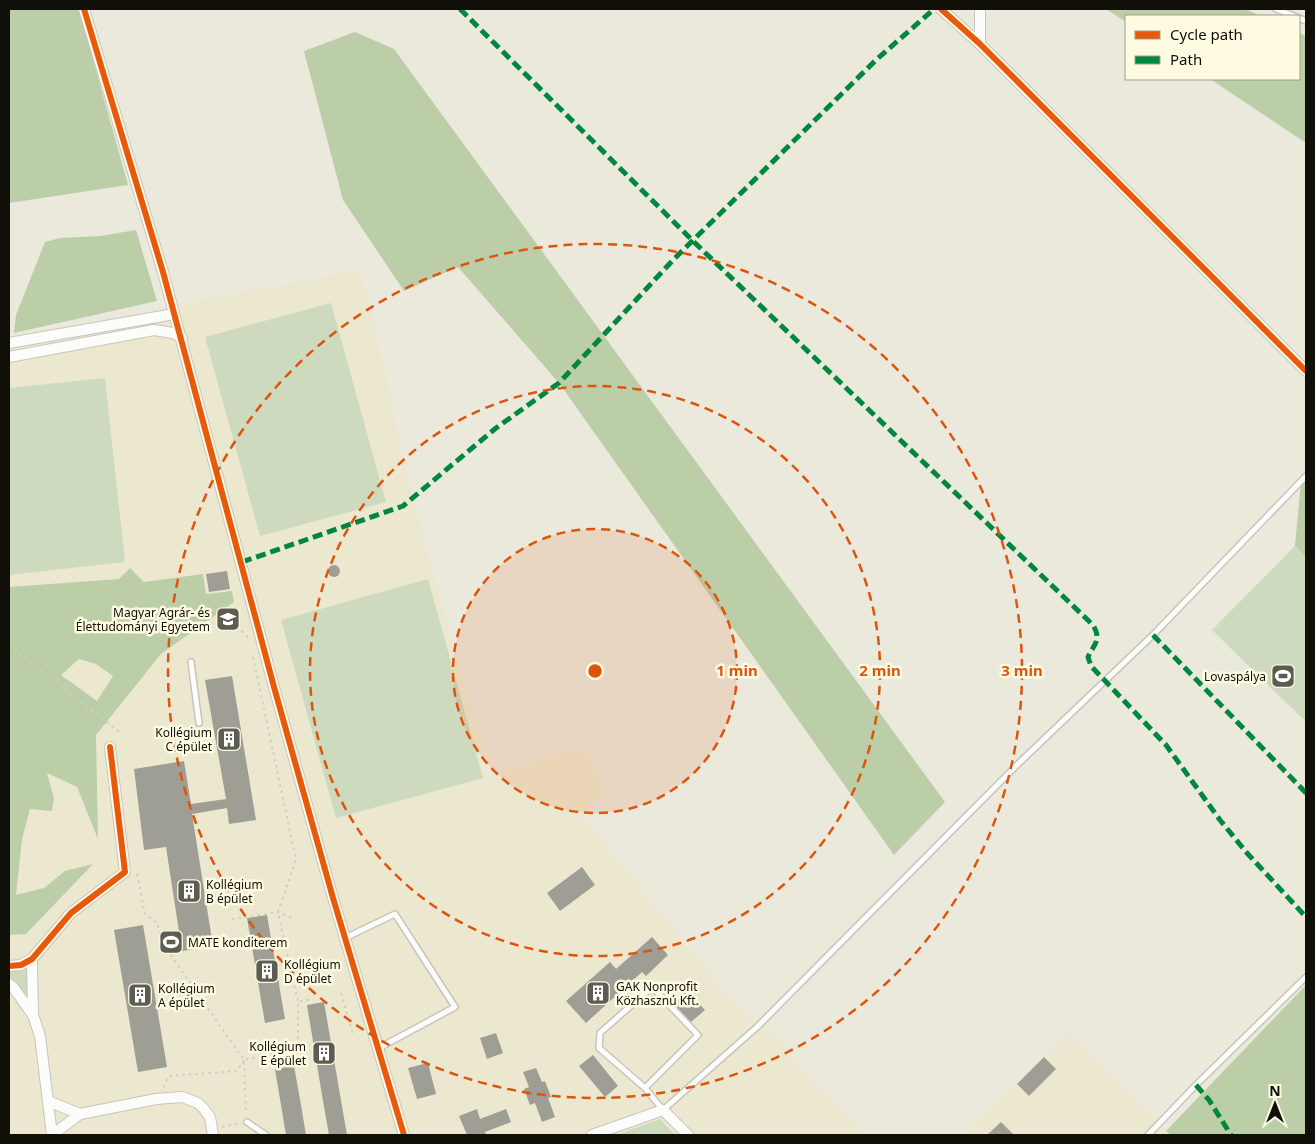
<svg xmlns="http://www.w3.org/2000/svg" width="1315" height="1144" font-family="'Noto Sans',sans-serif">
<rect width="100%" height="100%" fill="#ebe9dc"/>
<g fill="#ece8d0">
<polygon points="358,270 371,307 411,492 490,775 579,745 601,774 603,794 582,816 727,994 770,1033 865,1135 675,1135 660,1119 616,1135 9,1135 9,338"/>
<polygon points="1070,1033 1171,1135 961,1135"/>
</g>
<g fill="#cddabd">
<polygon points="331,303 386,502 260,536 205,337"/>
<polygon points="105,378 125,562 9,575 9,388"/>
<polygon points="1295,546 1306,557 1306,722 1212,630"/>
<polygon points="428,579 483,778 336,818 281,620"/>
<polygon points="32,959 33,1015 9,984 9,966"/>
<polygon points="660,1119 675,1135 616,1135"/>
</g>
<g fill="#bccea7" fill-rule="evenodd">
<polygon points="9,9 79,9 128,185 9,203"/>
<polygon points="1106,9 1245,9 1261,16 1126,16 1126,22"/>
<polygon points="355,32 394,49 945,802 894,855 559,383 458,267 404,291 343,200 304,51"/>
<polygon points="1299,33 1306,36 1306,143 1210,79 1299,79"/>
<polygon points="136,230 157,301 14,333 16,315 45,242 60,238 100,236"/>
<polygon points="1306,476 1306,557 1295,546 1301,482"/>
<path d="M130 568 144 582 203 574 206 594 232 591 234 602 161 654 96 735 98 839 77 787 47 773 54 798 52 811 30 809 22 839 16 895 44 888 65 871 93 864 26 934 9 935V587L119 579ZM79 659 96 664 113 676 97 701 61 675Z"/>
<polygon points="1306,985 1306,1135 1171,1135 1166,1131"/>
</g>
<g fill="#9f9e94">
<circle cx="334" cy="571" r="6"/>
<polygon points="227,571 230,589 209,592 206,574"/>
<polygon points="232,676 256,820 229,824 227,808 192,814 213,946 182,951 166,847 144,850 134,769 184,761 191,804 226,799 205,680"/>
<polygon points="582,867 595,885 560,911 547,893"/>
<polygon points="267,915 285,1019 265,1023 247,918"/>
<polygon points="143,925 167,1067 138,1072 114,930"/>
<polygon points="652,937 668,955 646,976 642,972 586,1023 566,1001 610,962 616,969"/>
<polygon points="687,991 705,1010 691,1022 673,1003"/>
<polygon points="324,1002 347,1135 329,1135 323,1101 307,1005"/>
<polygon points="496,1033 503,1053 487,1059 480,1038"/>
<polygon points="593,1055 618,1086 605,1097 579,1066"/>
<polygon points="1044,1057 1056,1069 1029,1096 1017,1084"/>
<polygon points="428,1063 436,1094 417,1099 408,1068"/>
<polygon points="294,1066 301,1105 306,1135 286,1135 275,1069"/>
<polygon points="536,1068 542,1082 545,1081 551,1097 548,1098 555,1117 542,1122 535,1103 530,1105 524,1089 529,1087 523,1072"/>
<polygon points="477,1109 480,1119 506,1109 511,1122 485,1132 486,1135 467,1135 459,1116"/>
<polygon points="1001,1122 1014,1135 987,1135"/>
</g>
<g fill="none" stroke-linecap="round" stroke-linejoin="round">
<g stroke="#c7c5bc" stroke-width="8">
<g id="lane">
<polyline points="1276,9 1294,16"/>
<polyline points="1299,18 1306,21"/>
<polyline points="191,662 199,723"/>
<polyline points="345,938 395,914 455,1007 379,1048"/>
<polyline points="645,1088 698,1035 652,987 600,1033 599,1048 645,1088 663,1110 757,1027 1019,763 1153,635 1306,476"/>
<polyline points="247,1122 266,1135"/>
<polyline points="1148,1135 1196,1085 1306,977"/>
</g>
</g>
<g stroke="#c7c5bc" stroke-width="12">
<g id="street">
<polyline points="84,9 163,272 274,687 333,898 404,1135"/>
<polyline points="941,9 980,44 1306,371"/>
<polyline points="980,9 980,44"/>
<polyline points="9,343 174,314"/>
<polyline points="9,357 154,330 173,333 182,338"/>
<polyline points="32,959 33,1015"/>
<polyline points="9,966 21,965 32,959 71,913 125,872 110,747"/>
<polyline points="9,984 13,987 33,1015 40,1036 52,1135"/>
<polyline points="48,1101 80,1114 156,1099 182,1097 198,1103 204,1109 210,1117 213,1135"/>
<polyline points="52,1135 80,1114"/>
<polyline points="592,1135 663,1110 688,1135"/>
</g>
</g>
<g stroke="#cdcdc9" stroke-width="2" stroke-dasharray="2.5 4" stroke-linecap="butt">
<polyline points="230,625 243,632 250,640"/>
<polyline points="9,646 122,734"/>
<polyline points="253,657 296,860 278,912 298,1002"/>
<polyline points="137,874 145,914 157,923 163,944 244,1060 289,1050 298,1039 298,1002 312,999"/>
<polyline points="232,919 278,912 295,919"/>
<polyline points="341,993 353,1035"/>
<polyline points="244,1062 246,1114"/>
<polyline points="163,1087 169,1076 237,1071 244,1060"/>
<polyline points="222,1127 239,1123"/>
</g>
<use href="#lane" stroke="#fcfcfa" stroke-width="5"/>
<use href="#street" stroke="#fcfcfa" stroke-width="10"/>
<g stroke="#00873e" stroke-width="5" stroke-dasharray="10 5" stroke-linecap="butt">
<path d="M460 9 693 241 1093 625C1102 640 1094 644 1088 657L1091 666 1166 745 1220 820 1247 853 1306 917"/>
<polyline points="242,562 403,506 496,428 559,383 674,259 876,60 934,9"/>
<polyline points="1153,635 1306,793"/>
<polyline points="1196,1085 1209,1100 1231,1135"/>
</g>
<g stroke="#fffbe3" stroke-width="9">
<g id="cycleway">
<polyline points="84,9 163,272 274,687 333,898 404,1135"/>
<polyline points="941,9 980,44 1306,371"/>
<polyline points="9,966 21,965 32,959 71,913 125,872 110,747"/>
</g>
</g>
<use href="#cycleway" stroke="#e8590c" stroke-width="6"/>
</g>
<circle cx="595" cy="671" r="142" fill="#dd550c" fill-opacity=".12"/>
<g fill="none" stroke="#dd550c" stroke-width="2.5" stroke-dasharray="9 6">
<circle cx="595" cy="671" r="142"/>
<circle cx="595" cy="671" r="285"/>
<circle cx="595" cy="671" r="427"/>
</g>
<defs>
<g id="university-square" transform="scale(1.25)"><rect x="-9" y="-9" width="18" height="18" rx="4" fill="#5d5c52" stroke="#fffbe3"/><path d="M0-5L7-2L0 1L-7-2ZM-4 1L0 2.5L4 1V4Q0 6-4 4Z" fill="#fff"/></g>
<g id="stadium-square" transform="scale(1.25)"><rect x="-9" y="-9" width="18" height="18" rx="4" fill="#5d5c52" stroke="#fffbe3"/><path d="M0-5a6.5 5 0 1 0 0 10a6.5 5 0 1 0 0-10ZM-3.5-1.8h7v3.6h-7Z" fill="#fff"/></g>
<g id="building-square" transform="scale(1.25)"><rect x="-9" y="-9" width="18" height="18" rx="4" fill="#5d5c52" stroke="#fffbe3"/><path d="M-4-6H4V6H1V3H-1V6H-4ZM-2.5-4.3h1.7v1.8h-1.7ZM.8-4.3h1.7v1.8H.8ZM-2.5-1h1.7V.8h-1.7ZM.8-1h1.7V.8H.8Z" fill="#fff"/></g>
</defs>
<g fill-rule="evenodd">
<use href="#university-square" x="228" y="619"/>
<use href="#stadium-square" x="1283" y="676"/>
<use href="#building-square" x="229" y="739"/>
<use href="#building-square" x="189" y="891"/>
<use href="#stadium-square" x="171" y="942"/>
<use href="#building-square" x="267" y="971"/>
<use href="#building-square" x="598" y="993"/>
<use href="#building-square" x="140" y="995"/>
<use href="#building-square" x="324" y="1053"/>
</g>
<g text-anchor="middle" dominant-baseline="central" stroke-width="5" stroke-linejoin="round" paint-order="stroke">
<g font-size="12" fill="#111008" stroke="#fffbe3" text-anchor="start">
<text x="210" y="612" text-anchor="end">Magyar Agrár- és<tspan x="210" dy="14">Élettudományi Egyetem</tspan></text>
<text x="1266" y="676" text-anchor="end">Lovaspálya</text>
<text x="212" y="732" text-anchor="end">Kollégium<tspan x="212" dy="14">C épület</tspan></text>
<text x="206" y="884">Kollégium<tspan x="206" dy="14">B épület</tspan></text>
<text x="188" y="942">MATE konditerem</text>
<text x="284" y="964">Kollégium<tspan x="284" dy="14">D épület</tspan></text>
<text x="616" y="986">GAK Nonprofit<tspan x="616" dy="14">Közhasznú Kft.</tspan></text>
<text x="158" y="988">Kollégium<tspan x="158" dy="14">A épület</tspan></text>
<text x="306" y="1046" text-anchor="end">Kollégium<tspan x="306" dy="14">E épület</tspan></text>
</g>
</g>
<circle cx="595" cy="671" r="8" fill="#dd550c" stroke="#fffbe3" stroke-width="2.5"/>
<g font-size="15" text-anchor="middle" font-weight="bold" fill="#dd550c" stroke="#fffbe3" stroke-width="5" stroke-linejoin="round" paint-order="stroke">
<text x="737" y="676">1 min</text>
<text x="880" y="676">2 min</text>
<text x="1022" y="676">3 min</text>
</g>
<rect width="1315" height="1144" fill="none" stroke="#111008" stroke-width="20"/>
<rect x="1125" y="15" width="175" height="65" fill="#fffbe3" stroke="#a09d8b"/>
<rect x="1135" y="31" width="25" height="8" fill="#e8590c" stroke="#a09d8b"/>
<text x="1170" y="40" font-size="15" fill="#111008">Cycle path</text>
<rect x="1135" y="56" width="25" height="8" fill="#00873e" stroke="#a09d8b"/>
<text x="1170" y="65" font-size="15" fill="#111008">Path</text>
<g transform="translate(1275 1104)" stroke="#fffbe3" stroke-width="4" paint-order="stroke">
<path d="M0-4L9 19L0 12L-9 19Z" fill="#111008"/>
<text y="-8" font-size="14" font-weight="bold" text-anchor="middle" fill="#111008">N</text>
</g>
</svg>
